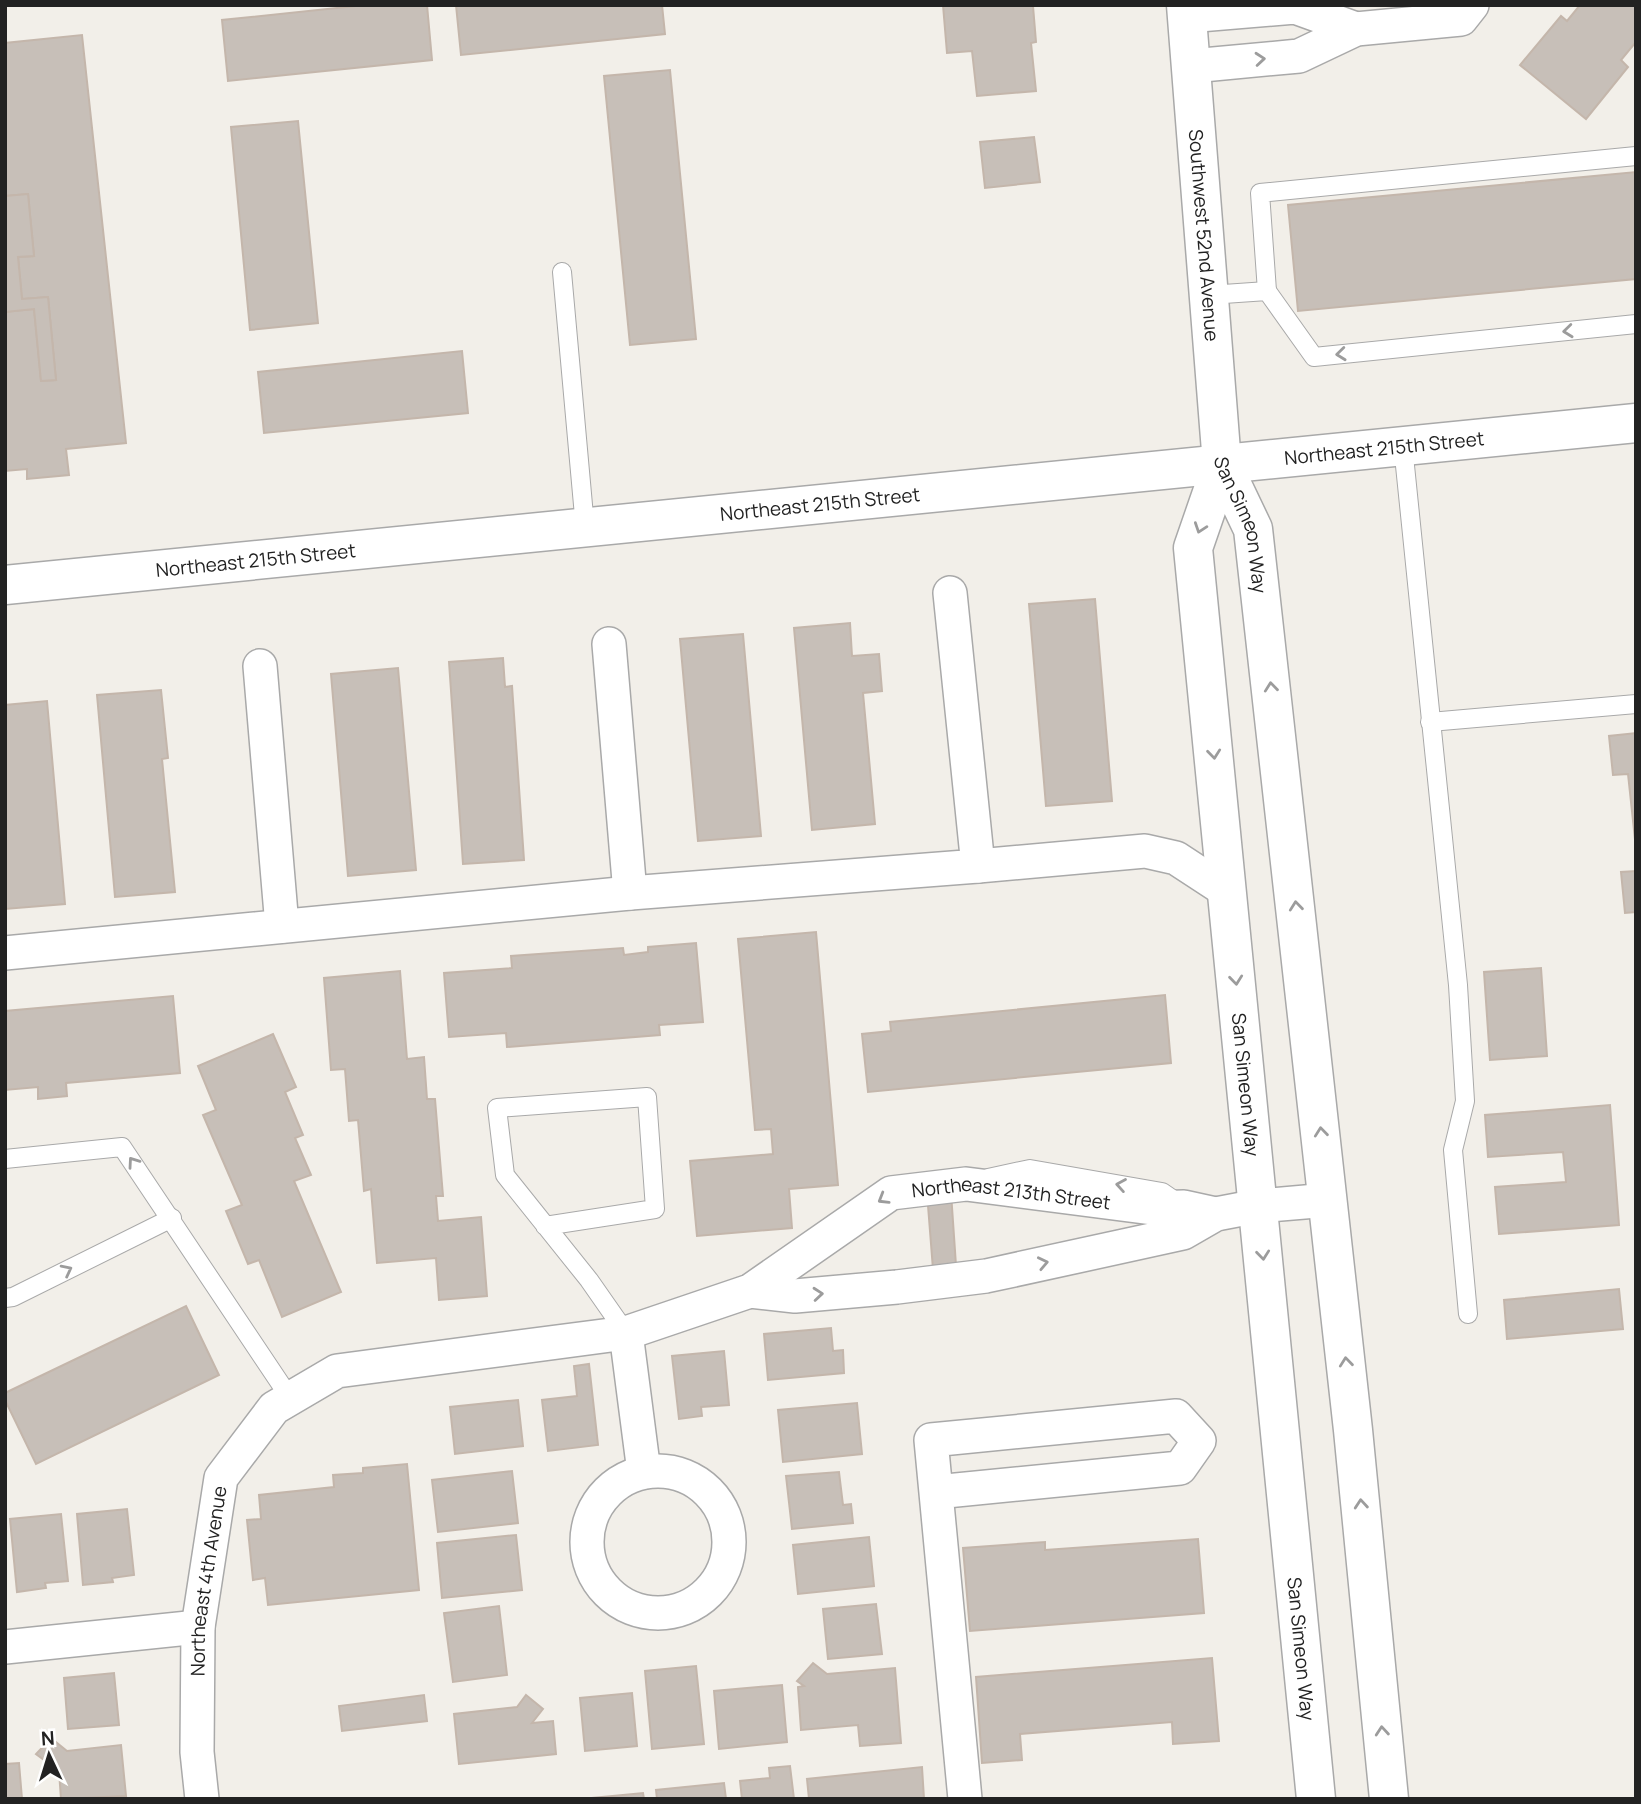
<svg xmlns="http://www.w3.org/2000/svg" width="1641" height="1804" font-family="Manrope,sans-serif">
<rect width="100%" height="100%" fill="#f2efe9"/>
<g fill="#c7bfb8" stroke="#c4b6ab" stroke-width="2">
<polygon points="365,5 427,5 432,60 228,81 222,20"/>
<polygon points="456,5 662,5 665,34 461,55"/>
<polygon points="943,5 1038,5 1033,6 1036,42 1031,43 1036,91 977,96 972,51 947,53"/>
<polygon points="1580,5 1636,5 1636,42 1621,60 1628,67 1586,119 1520,65 1561,16 1567,21"/>
<polygon points="82,35 126,443 66,449 69,475 27,479 27,469 5,471 5,312 34,309 41,381 56,380 48,297 22,299 18,257 34,256 28,194 5,196 5,43"/>
<polygon points="670,70 696,339 630,345 604,76"/>
<polygon points="298,121 318,323 250,330 231,127"/>
<polygon points="1034,137 1040,182 985,188 980,142"/>
<polygon points="1636,172 1636,279 1298,311 1288,205"/>
<polygon points="28,194 34,256 18,257 22,299 48,297 56,380 41,381 34,309 5,312 5,196"/>
<polygon points="462,351 468,413 264,433 258,372"/>
<polygon points="1095,599 1112,801 1046,806 1029,604"/>
<polygon points="850,623 852,656 879,654 882,691 863,693 875,824 812,830 794,628"/>
<polygon points="743,634 761,836 698,841 680,639"/>
<polygon points="503,658 505,687 512,686 524,860 463,864 449,662"/>
<polygon points="398,668 416,870 348,876 331,674"/>
<polygon points="161,690 168,758 162,759 175,892 115,897 97,695"/>
<polygon points="47,701 65,904 5,909 5,705"/>
<polygon points="1636,733 1636,849 1628,774 1613,775 1609,736"/>
<polygon points="1636,871 1636,912 1625,913 1621,872"/>
<polygon points="816,932 838,1185 789,1189 792,1228 697,1236 690,1161 773,1154 771,1129 755,1130 738,939"/>
<polygon points="696,943 703,1022 659,1025 660,1035 507,1047 506,1033 449,1037 444,973 512,968 511,956 623,948 624,955 648,952 648,947"/>
<polygon points="1541,968 1547,1056 1490,1060 1484,972"/>
<polygon points="400,971 407,1059 424,1057 427,1099 435,1099 443,1196 436,1196 438,1221 481,1217 487,1296 439,1300 436,1258 377,1263 371,1189 364,1191 358,1120 349,1121 345,1069 331,1070 324,978"/>
<polygon points="1165,995 1171,1063 868,1092 862,1034 891,1031 890,1022"/>
<polygon points="173,996 180,1073 66,1083 67,1096 38,1099 38,1087 5,1090 5,1011"/>
<polygon points="273,1034 296,1087 285,1092 303,1135 295,1138 311,1175 294,1181 341,1292 282,1317 259,1260 248,1264 226,1211 242,1205 203,1115 216,1110 198,1066"/>
<polygon points="1610,1105 1619,1225 1499,1234 1495,1187 1566,1182 1563,1152 1488,1157 1485,1115"/>
<polygon points="950,1178 957,1280 934,1282 926,1180"/>
<polygon points="1619,1289 1623,1329 1507,1339 1504,1300"/>
<polygon points="186,1306 219,1375 36,1464 5,1400 5,1393"/>
<polygon points="831,1328 833,1351 843,1350 844,1373 768,1380 764,1334"/>
<polygon points="724,1351 729,1405 701,1407 702,1416 679,1419 672,1356"/>
<polygon points="589,1364 598,1445 548,1451 542,1400 577,1396 574,1366"/>
<polygon points="518,1400 523,1446 455,1454 450,1407"/>
<polygon points="857,1403 862,1454 783,1462 778,1410"/>
<polygon points="407,1464 419,1590 268,1605 265,1578 253,1580 247,1520 261,1519 259,1495 334,1487 333,1475 363,1473 363,1468"/>
<polygon points="512,1471 518,1523 438,1532 432,1480"/>
<polygon points="839,1472 843,1505 851,1504 853,1523 792,1529 786,1476"/>
<polygon points="127,1509 134,1575 112,1578 113,1582 83,1585 77,1514"/>
<polygon points="61,1514 68,1581 45,1583 46,1588 17,1592 10,1519"/>
<polygon points="516,1535 522,1590 442,1598 437,1543"/>
<polygon points="869,1537 874,1586 798,1594 793,1545"/>
<polygon points="1198,1539 1204,1613 970,1631 963,1548 1045,1542 1045,1550"/>
<polygon points="876,1604 882,1654 828,1659 823,1609"/>
<polygon points="499,1606 507,1675 453,1682 444,1613"/>
<polygon points="1212,1658 1219,1741 1173,1744 1172,1722 1020,1734 1022,1760 982,1763 976,1677"/>
<polygon points="813,1663 827,1674 895,1668 901,1743 860,1746 858,1725 801,1730 798,1687 804,1686 797,1681"/>
<polygon points="696,1666 704,1744 652,1749 645,1671"/>
<polygon points="114,1673 119,1725 68,1729 64,1678"/>
<polygon points="782,1685 787,1742 719,1749 714,1691"/>
<polygon points="632,1693 637,1746 585,1751 580,1698"/>
<polygon points="424,1695 427,1721 342,1731 339,1706"/>
<polygon points="526,1695 543,1709 532,1723 553,1721 556,1754 459,1764 454,1714 517,1707"/>
<polygon points="51,1738 67,1751 121,1745 126,1796 61,1799 59,1771 36,1754"/>
<polygon points="19,1763 22,1799 5,1799 5,1764"/>
<polygon points="790,1766 794,1799 742,1799 740,1781 770,1778 769,1768"/>
<polygon points="922,1767 924,1799 809,1799 807,1779"/>
<polygon points="724,1783 726,1799 657,1799 656,1790"/>
<polygon points="643,1793 644,1799 581,1799"/>
</g>
<g fill="none" stroke-linecap="round" stroke-linejoin="round">
<g stroke="#a9a9a9" stroke-width="20">
<g id="service">
<polyline points="562,272 585,527"/>
<polyline points="1267,291 1260,193 1636,156"/>
<polyline points="1209,295 1267,291 1314,357 1636,324"/>
<polyline points="1403,446 1458,985 1465,1101 1453,1150 1468,1314"/>
<polyline points="1430,722 1636,704"/>
<polyline points="5,1159 122,1147 290,1398"/>
<polyline points="988,1178 1030,1169 1162,1192 1178,1203"/>
<polyline points="545,1226 655,1209 647,1097 497,1108 505,1175 589,1280 626,1333"/>
<polyline points="5,1298 13,1297 172,1218"/>
</g>
</g>
<g stroke="#a9a9a9" stroke-width="36">
<g id="minor">
<polyline points="1187,16 1295,7 1356,29"/>
<polyline points="1192,66 1299,56 1356,29 1461,19 1472,5"/>
<polyline points="609,644 630,893"/>
<polyline points="260,666 282,926"/>
<polyline points="978,866 1145,851 1176,858 1228,892"/>
<polyline points="5,953 630,893 978,866 950,593"/>
<polyline points="750,1291 795,1296 897,1287 986,1276 1183,1233 1216,1214 1258,1206 1328,1200"/>
<polyline points="626,1333 644,1472"/>
<circle cx="658" cy="1542" r="71"/>
<polyline points="936,1492 1180,1468 1199,1441 1176,1416 931,1440 965,1799"/>
<polyline points="5,1647 198,1627"/>
<path id="s1" d="M202 1799 197 1752 198 1627 221 1478 274 1408 337 1371 626 1333 750 1291 891 1193 966 1184 1152 1208 1184 1207 1216 1214"/>
</g>
</g>
<g stroke="#a9a9a9" stroke-width="41">
<g id="tertiary">
<path id="s2" d="M1186 5 1222 464 1253 529 1353 1430 1389 1799"/>
<path id="s3" d="M1222 464 1193 548 1316 1799"/>
<path id="s4" d="M5 585 1636 423"/>
</g>
</g>
<use href="#service" stroke="#fff" stroke-width="18"/>
<use href="#minor" stroke="#fff" stroke-width="33"/>
<use href="#tertiary" stroke="#fff" stroke-width="38"/>
</g>
<defs><path id="oneway-chevron" d="M-2-3.5L2.5 0L-2 3.5" fill="none" stroke-width="1.6" stroke-linecap="round" stroke-linejoin="round" transform="scale(1.75)"/></defs>
<g stroke="#9c9c9c">
<use href="#oneway-chevron" transform="translate(1260 59) rotate(-5)"/>
<use href="#oneway-chevron" transform="translate(1568 331) rotate(174)"/>
<use href="#oneway-chevron" transform="translate(1341 354) rotate(174)"/>
<use href="#oneway-chevron" transform="translate(1200 528) rotate(109)"/>
<use href="#oneway-chevron" transform="translate(1271 687) rotate(-96)"/>
<use href="#oneway-chevron" transform="translate(1214 754) rotate(84)"/>
<use href="#oneway-chevron" transform="translate(1296 906) rotate(-96)"/>
<use href="#oneway-chevron" transform="translate(1236 980) rotate(84)"/>
<use href="#oneway-chevron" transform="translate(1321 1132) rotate(-96)"/>
<use href="#oneway-chevron" transform="translate(133 1162) rotate(-125)"/>
<use href="#oneway-chevron" transform="translate(1121 1185) rotate(-170)"/>
<use href="#oneway-chevron" transform="translate(883 1199) rotate(149)"/>
<use href="#oneway-chevron" transform="translate(1263 1255) rotate(84)"/>
<use href="#oneway-chevron" transform="translate(1043 1263) rotate(-12)"/>
<use href="#oneway-chevron" transform="translate(67 1270) rotate(-27)"/>
<use href="#oneway-chevron" transform="translate(818 1294) rotate(-5)"/>
<use href="#oneway-chevron" transform="translate(1346 1362) rotate(-96)"/>
<use href="#oneway-chevron" transform="translate(1361 1504) rotate(-95)"/>
<use href="#oneway-chevron" transform="translate(1382 1731) rotate(-95)"/>
</g>
<g text-anchor="middle" dominant-baseline="central" stroke-width="5" stroke-linejoin="round" paint-order="stroke">
<g font-size="19" fill="#222" stroke="#fff">
<text stroke="none"><textPath href="#s2" startOffset="231">Southwest 52nd Avenue</textPath></text>
<text stroke="none"><textPath href="#s4" startOffset="1386">Northeast 215th Street</textPath></text>
<text stroke="none"><textPath href="#s4" startOffset="819">Northeast 215th Street</textPath></text>
<text stroke="none"><textPath href="#s2" startOffset="525">San Simeon Way</textPath></text>
<text stroke="none"><textPath href="#s4" startOffset="252">Northeast 215th Street</textPath></text>
<text stroke="none"><textPath href="#s3" startOffset="628">San Simeon Way</textPath></text>
<text stroke="none"><textPath href="#s1" startOffset="1199">Northeast 213th Street</textPath></text>
<text stroke="none"><textPath href="#s1" startOffset="219">Northeast 4th Avenue</textPath></text>
<text stroke="none"><textPath href="#s3" startOffset="1195">San Simeon Way</textPath></text>
</g>
</g>
<rect width="1641" height="1804" fill="none" stroke="#222222" stroke-width="14"/>
<g transform="translate(49 1755) rotate(356)" stroke="#ffffff" stroke-width="5" paint-order="stroke">
<path d="M0-5L12 26L0 18L-12 26Z" fill="#222222"/>
<text y="-10" font-size="19" font-weight="bold" text-anchor="middle" fill="#222222">N</text>
</g>
</svg>
